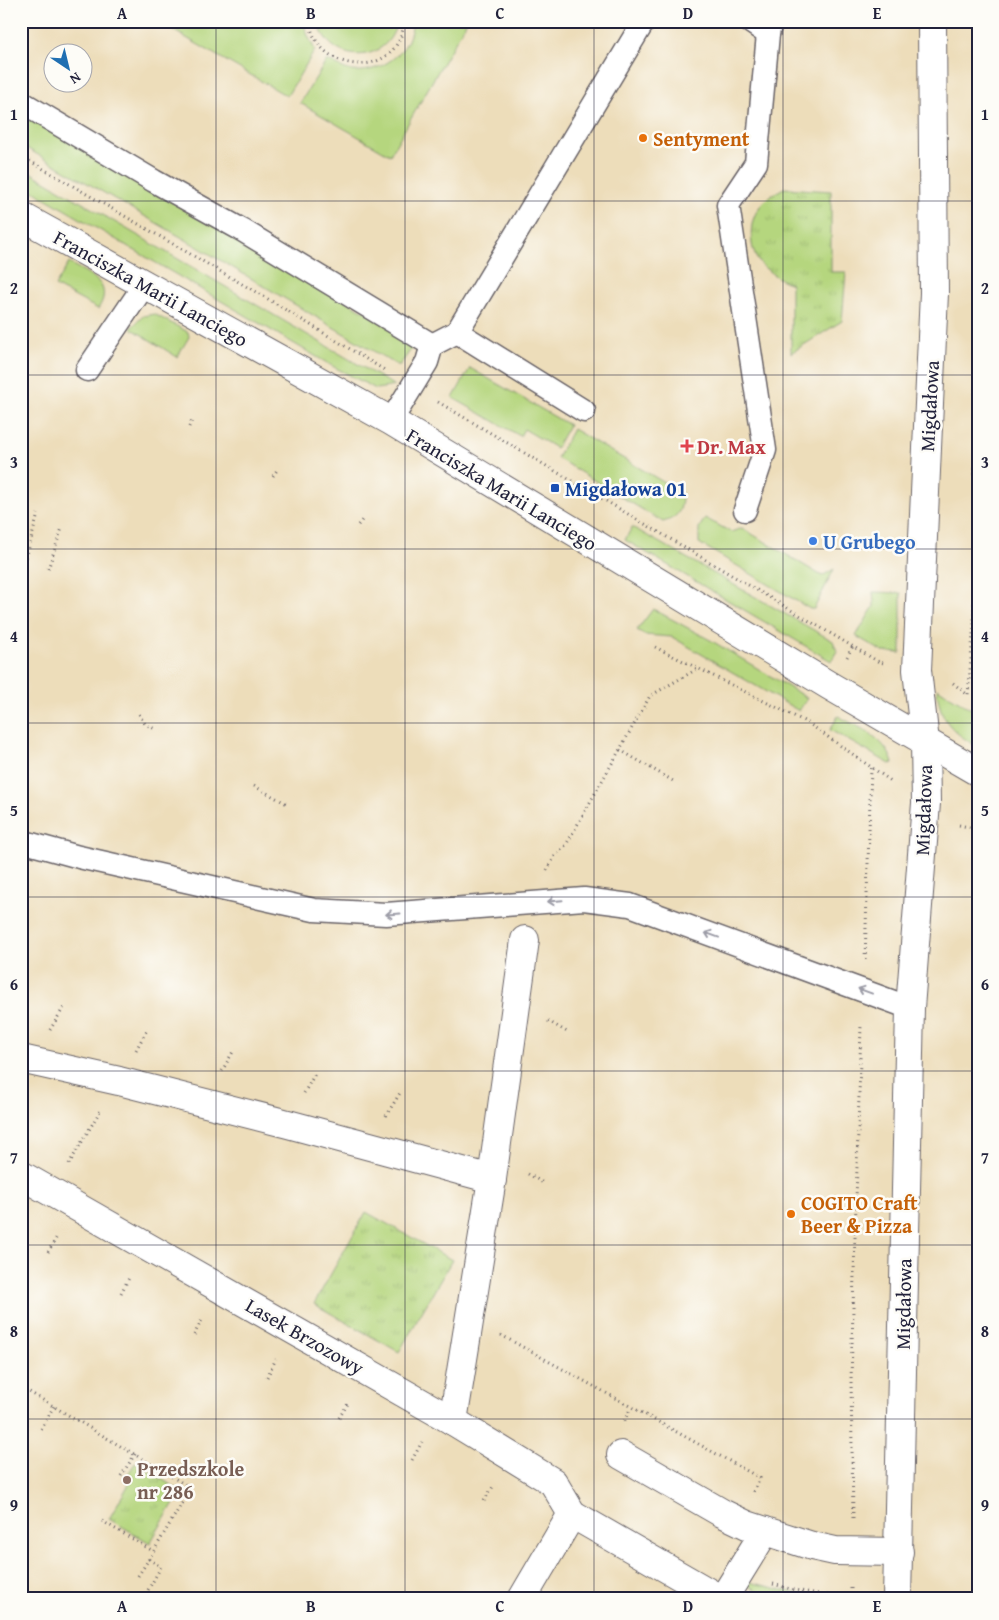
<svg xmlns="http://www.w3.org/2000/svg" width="999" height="1620" font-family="'Gentium Book Plus',serif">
<defs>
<pattern id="park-tufts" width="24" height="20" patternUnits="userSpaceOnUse" patternTransform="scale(1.25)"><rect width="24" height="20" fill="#b5d67e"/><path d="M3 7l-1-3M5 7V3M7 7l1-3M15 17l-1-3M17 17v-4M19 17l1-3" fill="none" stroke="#9bb76e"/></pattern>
</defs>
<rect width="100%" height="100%" fill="#fdfcf7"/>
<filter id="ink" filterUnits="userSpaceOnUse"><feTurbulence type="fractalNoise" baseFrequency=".02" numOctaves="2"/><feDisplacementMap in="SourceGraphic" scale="10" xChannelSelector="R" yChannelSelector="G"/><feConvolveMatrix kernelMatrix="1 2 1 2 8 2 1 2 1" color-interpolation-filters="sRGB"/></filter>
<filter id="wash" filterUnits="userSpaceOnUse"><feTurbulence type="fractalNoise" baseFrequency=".0096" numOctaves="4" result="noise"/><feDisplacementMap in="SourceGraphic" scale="20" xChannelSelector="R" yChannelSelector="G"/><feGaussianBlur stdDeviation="1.12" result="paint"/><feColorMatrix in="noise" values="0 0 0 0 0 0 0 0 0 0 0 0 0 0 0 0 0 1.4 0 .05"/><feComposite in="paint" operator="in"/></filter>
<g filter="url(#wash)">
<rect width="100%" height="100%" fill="#edddba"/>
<g fill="#b5d67e" stroke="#6c7c5c">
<polygon points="157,21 303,21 308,36 315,50 287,96"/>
<path d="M318 21H397C389 66 328 66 318 21Z"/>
<path d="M413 21H467L390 155 300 103 327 60C335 64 343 69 352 71 372 73 393 63 404 47 409 41 411 31 413 25Z"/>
<polygon points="21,110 415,341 412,348 400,365 397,365 186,240 21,145"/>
<polygon points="21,167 395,386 376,389 334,367 21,184"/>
<path d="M69 263C89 275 115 283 98 309L55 286Z"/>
<polygon points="154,314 188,332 189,337 177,357 131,328 143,316"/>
<polygon points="470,368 569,425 556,448 524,429 520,436 453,398"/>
<path d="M573 429 682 493C682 509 680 517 663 522L557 458Z"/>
<polygon points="705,518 731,532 742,528 822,576 834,569 814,609 810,609 699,543 699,528"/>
<polygon points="632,527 833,641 837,651 831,661 625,540"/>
<polygon points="873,592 901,593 901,653 883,652 856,636 874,606"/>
<polygon points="653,609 712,641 807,698 799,711 672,637 645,635 637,630"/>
<path d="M937 688 978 713V747C952 732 939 720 937 688Z"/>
<path d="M838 716C860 728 885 737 893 763L890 764 830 730Z"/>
<polygon points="745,1581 821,1599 763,1599 765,1595 744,1583"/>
</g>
<g fill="url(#park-tufts)" stroke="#6c7c5c">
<path d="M784 188 831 191V272H846L842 321 791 353V284C779 279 768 272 759 262 755 257 753 250 752 244 748 216 760 200 784 188Z"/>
<polygon points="366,1212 452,1260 399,1352 314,1304"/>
<polygon points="135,1463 181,1491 150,1543 109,1519 133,1477 128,1474"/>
</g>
</g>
<g filter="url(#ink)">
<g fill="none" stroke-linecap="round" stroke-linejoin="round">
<g stroke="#696367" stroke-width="25">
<g id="service">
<polyline points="749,21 768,34 771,21"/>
<polyline points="21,102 154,181 242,230 432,345"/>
<polyline points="457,332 584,411"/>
<polyline points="87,370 145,284"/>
<polyline points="391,421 427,362 432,345 457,332 644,21"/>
<polyline points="745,510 765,450 728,205 756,163 768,34"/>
<polyline points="21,841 79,857 314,910 386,914 584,899 630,905 910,1008"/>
</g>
</g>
<g stroke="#696367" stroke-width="30">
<g id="minor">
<polyline points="21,216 391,421 830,686 978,772"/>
<polyline points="21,1059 119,1081 288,1124 492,1179"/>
<polyline points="21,1175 453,1421 553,1482 572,1514"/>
<polyline points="453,1421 492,1179 525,940"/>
<polyline points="621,1455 722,1513 747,1525 812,1546 835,1551 899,1552"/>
<polyline points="572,1514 720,1599"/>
<polyline points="522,1599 572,1514"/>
<polyline points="723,1599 765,1531"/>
<polyline points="897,1599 910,1008 926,803 925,742 917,670 934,293 932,21"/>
</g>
</g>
<g stroke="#696367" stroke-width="3" stroke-dasharray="1 4" stroke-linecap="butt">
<path d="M310 21C313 62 370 80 395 47 401 39 403 30 405 21"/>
<polyline points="21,156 268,299 386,371"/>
<polyline points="438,402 879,662 884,663"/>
<polyline points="189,427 192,420"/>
<polyline points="273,476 277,470"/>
<polyline points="358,525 362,520"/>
<polyline points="48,569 62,528"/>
<polyline points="21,577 38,514"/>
<polyline points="655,647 808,723 891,781"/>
<polyline points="847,657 853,646"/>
<polyline points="953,683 968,695 974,622 975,392 978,365"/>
<polyline points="139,714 145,724 155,729"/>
<polyline points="620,750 675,782"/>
<polyline points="254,786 289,805"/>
<polyline points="959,825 978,829"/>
<polyline points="547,870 555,856 566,845 650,696 697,669"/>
<polyline points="865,959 871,768"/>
<polyline points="548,1021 567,1032"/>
<polyline points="50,1030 64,1007"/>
<polyline points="136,1050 148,1028"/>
<polyline points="222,1071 234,1050"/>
<polyline points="304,1093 316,1072"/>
<polyline points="386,1116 400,1093"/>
<polyline points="69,1164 100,1111"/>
<polyline points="528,1174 545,1184"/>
<polyline points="48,1252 58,1235"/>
<polyline points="121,1293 130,1276"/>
<polyline points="194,1335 203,1318"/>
<polyline points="501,1335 760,1478 753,1492"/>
<polyline points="267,1377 276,1359"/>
<polyline points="21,1387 191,1488 149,1559 161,1567 143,1599"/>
<polyline points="339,1418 349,1402"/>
<polyline points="624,1421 631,1408"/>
<polyline points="41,1429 54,1406"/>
<polyline points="412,1460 422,1442"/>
<polyline points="121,1476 135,1454"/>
<polyline points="484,1501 494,1485"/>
<polyline points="853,1518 851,1380 861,1025"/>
<polyline points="102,1521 153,1551"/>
<polyline points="138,1576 149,1559"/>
<polyline points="773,1584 794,1590 851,1599"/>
<polyline points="851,1599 851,1584"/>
</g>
<use href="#service" stroke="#fff" stroke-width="22"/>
<use href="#minor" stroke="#fff" stroke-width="28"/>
</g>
<defs><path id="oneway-shaft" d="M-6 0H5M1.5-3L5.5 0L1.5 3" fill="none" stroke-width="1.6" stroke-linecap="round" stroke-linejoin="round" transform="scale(1.25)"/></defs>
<g stroke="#9c9ca7">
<use href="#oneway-shaft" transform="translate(555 901) rotate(175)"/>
<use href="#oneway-shaft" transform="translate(393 914) rotate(176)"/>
<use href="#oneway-shaft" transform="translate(712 935) rotate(-160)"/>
<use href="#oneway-shaft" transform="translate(865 991) rotate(-160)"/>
</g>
</g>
<path fill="none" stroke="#22223b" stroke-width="1" stroke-opacity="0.55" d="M216 21V1599M405 21V1599M594 21V1599M783 21V1599M21 201H978M21 375H978M21 549H978M21 723H978M21 897H978M21 1071H978M21 1245H978M21 1419H978"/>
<g fill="#e8710a" stroke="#fdfcf7" stroke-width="2">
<circle cx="643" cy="138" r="5"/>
<circle cx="791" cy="1214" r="5"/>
</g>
<path fill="#e0444e" stroke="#fdfcf7" stroke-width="2" d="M684.5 438.5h5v5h5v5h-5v5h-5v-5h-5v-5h5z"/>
<rect fill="#1a4fb4" stroke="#fdfcf7" stroke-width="2" x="550" y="483" width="10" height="10" rx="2.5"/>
<circle fill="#3f7fe0" stroke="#fdfcf7" stroke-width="2" cx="813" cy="541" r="5"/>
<circle fill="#8d6e63" stroke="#fdfcf7" stroke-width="2" cx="127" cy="1480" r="5"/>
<g text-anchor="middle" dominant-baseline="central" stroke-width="5" stroke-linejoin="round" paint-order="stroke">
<g font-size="20" font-weight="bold" fill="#c56008" stroke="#fdfcf7" text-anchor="start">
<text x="653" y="138">Sentyment</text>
<text x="801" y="1202">COGITO Craft<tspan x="801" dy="23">Beer &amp; Pizza</tspan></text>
</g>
<g font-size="20" fill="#22223b" stroke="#fdfcf7">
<text transform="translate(151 288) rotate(29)">Franciszka Marii Lanciego</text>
<text transform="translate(929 406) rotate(-87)">Migdałowa</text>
<text transform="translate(502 489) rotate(31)">Franciszka Marii Lanciego</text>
<text transform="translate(923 810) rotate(-88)">Migdałowa</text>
<text transform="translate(903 1304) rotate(-89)">Migdałowa</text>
<text transform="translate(305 1336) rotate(30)">Lasek Brzozowy</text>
</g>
<g font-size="20" font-weight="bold" fill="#be3a42" stroke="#fdfcf7" text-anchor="start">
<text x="697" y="446">Dr. Max</text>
</g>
<g font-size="20" font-weight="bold" fill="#164399" stroke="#fdfcf7" text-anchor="start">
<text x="565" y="488">Migdałowa 01</text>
</g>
<g font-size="20" font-weight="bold" fill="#366cbe" stroke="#fdfcf7" text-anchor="start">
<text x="823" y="541">U Grubego</text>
</g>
<g font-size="20" font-weight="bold" fill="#785e54" stroke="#fdfcf7" text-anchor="start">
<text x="137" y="1468">Przedszkole<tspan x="137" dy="23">nr 286</tspan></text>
</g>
</g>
<rect width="999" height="1620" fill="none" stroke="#fdfcf7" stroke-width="55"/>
<g transform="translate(68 68) rotate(145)"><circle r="24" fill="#fdfcf7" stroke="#a5a5ac"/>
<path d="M0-4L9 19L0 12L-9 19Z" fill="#1f6fb2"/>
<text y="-8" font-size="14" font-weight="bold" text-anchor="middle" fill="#22223b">N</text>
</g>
<rect x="28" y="28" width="944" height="1564" fill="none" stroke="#22223b" stroke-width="2"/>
<g font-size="16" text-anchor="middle" font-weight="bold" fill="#22223b">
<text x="122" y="19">A</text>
<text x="311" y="19">B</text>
<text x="500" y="19">C</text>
<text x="688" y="19">D</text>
<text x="877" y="19">E</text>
<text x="14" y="120">1</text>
<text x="985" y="120">1</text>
<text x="14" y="294">2</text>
<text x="985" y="294">2</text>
<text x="14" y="468">3</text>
<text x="985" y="468">3</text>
<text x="14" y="642">4</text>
<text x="985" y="642">4</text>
<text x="14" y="816">5</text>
<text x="985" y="816">5</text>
<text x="14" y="990">6</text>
<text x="985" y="990">6</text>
<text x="14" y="1163">7</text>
<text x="985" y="1163">7</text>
<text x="14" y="1337">8</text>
<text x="985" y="1337">8</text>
<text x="14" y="1511">9</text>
<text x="985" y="1511">9</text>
<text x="122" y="1612">A</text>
<text x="311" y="1612">B</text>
<text x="500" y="1612">C</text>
<text x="688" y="1612">D</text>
<text x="877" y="1612">E</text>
</g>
</svg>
